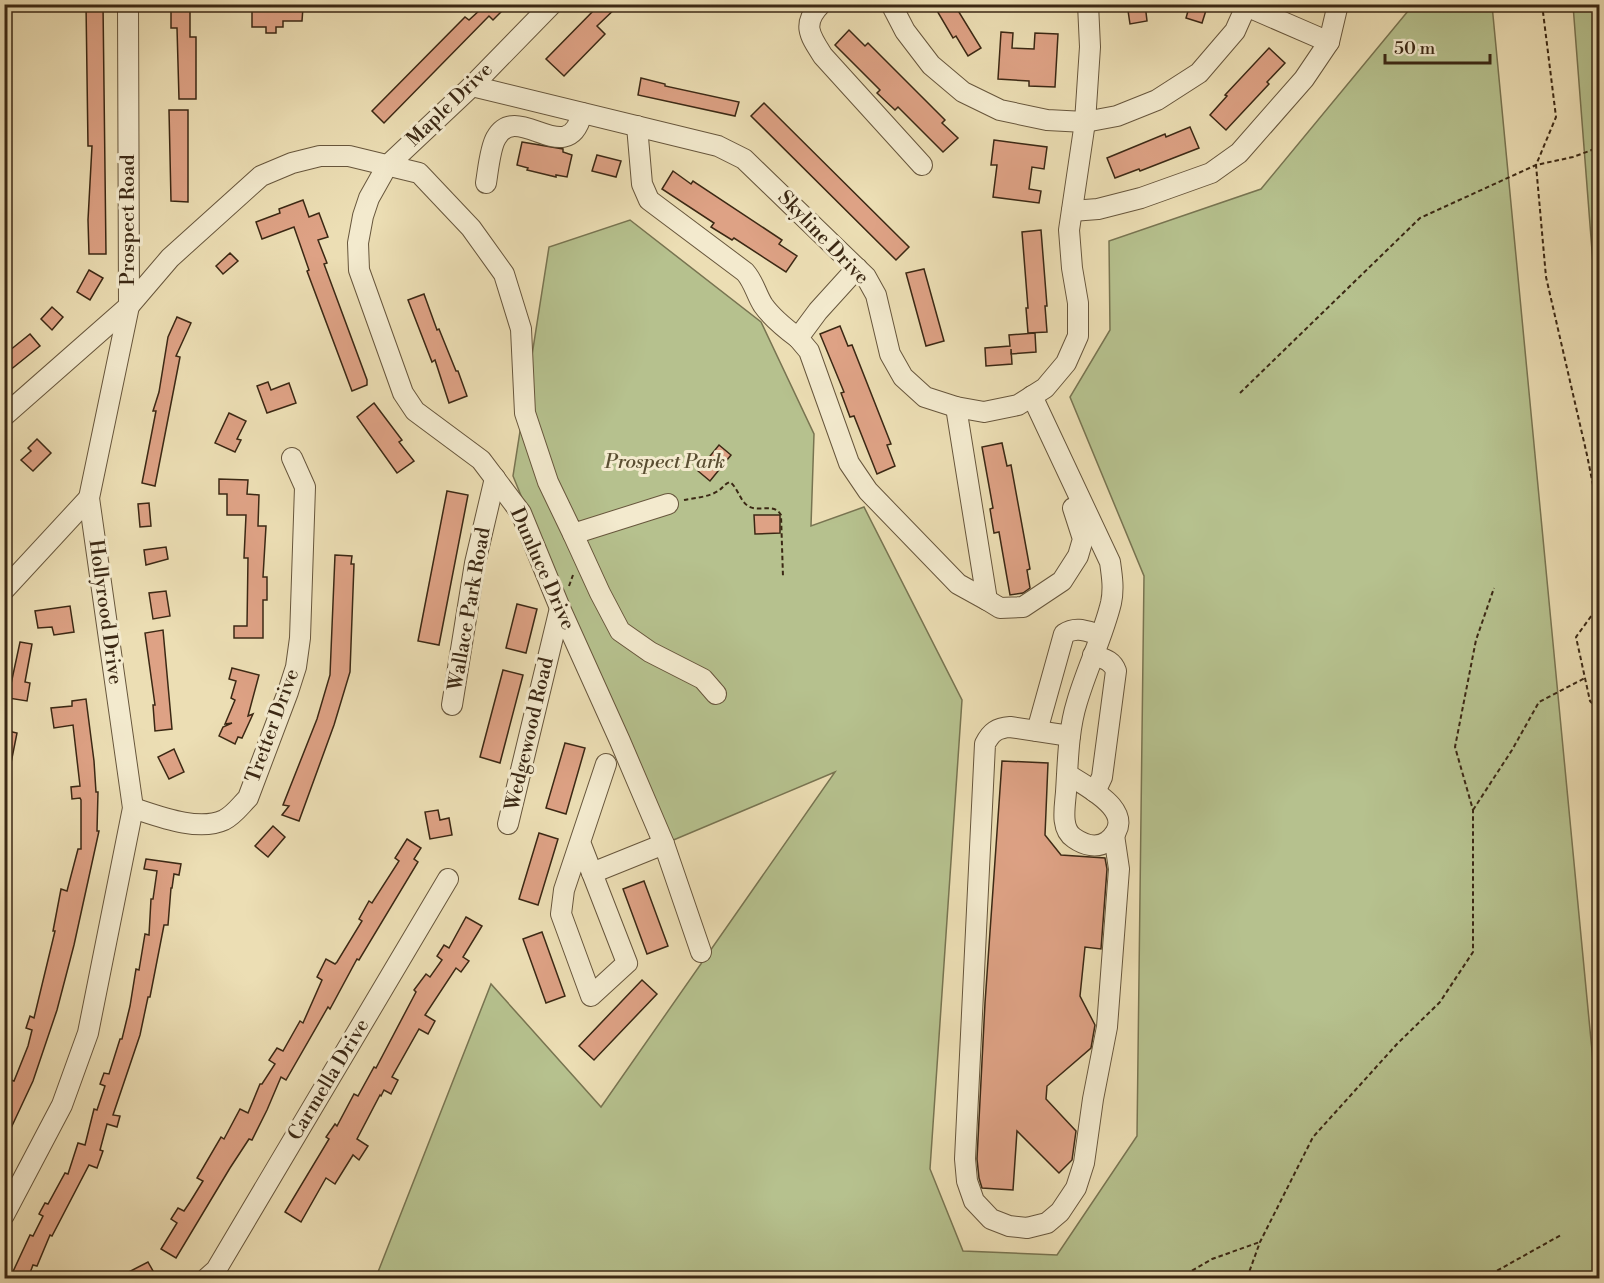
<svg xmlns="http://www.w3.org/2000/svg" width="1604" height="1283" font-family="'Libre Bodoni',serif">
<rect width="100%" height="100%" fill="#ecdeb4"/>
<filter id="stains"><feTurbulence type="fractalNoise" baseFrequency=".00333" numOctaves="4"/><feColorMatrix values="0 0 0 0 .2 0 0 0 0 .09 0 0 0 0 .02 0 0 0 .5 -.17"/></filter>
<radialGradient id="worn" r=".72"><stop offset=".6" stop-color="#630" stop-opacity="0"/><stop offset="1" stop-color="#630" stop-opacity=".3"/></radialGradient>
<g fill="#b6c18e" stroke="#787451" stroke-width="1.5">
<polygon points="1413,5 1492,5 1599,1124 1599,1278 370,1278 378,1272 491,984 601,1107 835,772 664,844 513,476 549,247 630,220 761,322 814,434 811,526 864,507 962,700 930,1169 963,1251 1057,1255 1137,1136 1144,576 1070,397 1110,330 1109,241 1261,189"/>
<polygon points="1573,5 1599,5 1599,341"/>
</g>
<g fill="#dea285" stroke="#3b2814" stroke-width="1.5">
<polygon points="86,4 103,4 106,254 89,254 88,220 92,146 88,146"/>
<polygon points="171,4 190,4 190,37 196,37 196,99 179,99 177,28 171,28"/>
<polygon points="477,4 509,4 493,20 489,16 384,123 372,111 465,17 469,20 481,9"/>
<polygon points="600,4 620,4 597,26 605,34 564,76 546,59"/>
<polygon points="933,4 954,4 981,48 968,56 956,36 953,38"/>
<polygon points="1127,4 1145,4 1147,21 1130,24"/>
<polygon points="1190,4 1208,4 1202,23 1186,18"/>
<polygon points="252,5 303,7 302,21 283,21 283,27 276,27 276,33 266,33 266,27 252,27"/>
<polygon points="849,30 865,46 868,43 945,120 942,123 958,138 943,152 898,107 895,110 877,93 880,90 835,45"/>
<polygon points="1001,32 1013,33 1012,48 1034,49 1035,33 1058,34 1055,87 1029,86 1029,81 998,79"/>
<polygon points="1269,48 1285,63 1267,82 1269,84 1226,130 1210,115 1227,96 1225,95"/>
<polygon points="641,78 665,84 665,86 739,102 735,116 638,95"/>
<polygon points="764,103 909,247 896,260 751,116"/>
<polygon points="169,110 188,110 188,202 171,201"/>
<polygon points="1190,127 1199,148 1140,171 1139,169 1115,178 1107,158 1165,134 1166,137"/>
<polygon points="994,140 1047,147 1044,169 1032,167 1029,189 1041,191 1039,203 993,197 997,165 991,165"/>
<polygon points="522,142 563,149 563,152 572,155 567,177 556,175 556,177 527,170 528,168 517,165"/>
<polygon points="597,155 621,161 616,177 592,171"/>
<polygon points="673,171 691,184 693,181 782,240 779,244 797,256 786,272 734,238 732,240 711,227 714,223 662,189"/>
<polygon points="303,200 309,217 319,213 328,237 318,240 327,263 324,264 367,380 367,385 352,391 307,271 309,270 294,227 262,239 256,222 280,213 279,209"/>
<polygon points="1041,230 1047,306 1045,306 1047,332 1028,333 1026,308 1028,308 1022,232"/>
<polygon points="230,253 238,261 223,274 216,266"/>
<polygon points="924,269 944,341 926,346 906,273"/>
<polygon points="89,270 103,278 90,300 77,292"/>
<polygon points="424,294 437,330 439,329 456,371 458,371 467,396 449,403 435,360 432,362 408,300"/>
<polygon points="52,307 63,317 52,330 41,319"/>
<polygon points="177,317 191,323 176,356 180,357 155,486 142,483 156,411 153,411 159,392 168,337"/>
<polygon points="840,326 848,346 852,345 891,444 887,445 895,466 877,474 854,416 850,417 841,393 844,392 820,334"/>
<polygon points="1035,333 1036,352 1011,354 1011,349 1012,364 986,366 985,348 1010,346 1009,335"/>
<polygon points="30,334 40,346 4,375 4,355"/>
<polygon points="268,382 271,390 289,383 296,403 267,413 257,386"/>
<polygon points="374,403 402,440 399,442 414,461 397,473 357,417"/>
<polygon points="229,413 246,421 237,439 241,440 235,452 215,443"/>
<polygon points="37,439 51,453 33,471 21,460 31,451 28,448"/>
<polygon points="1002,443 1007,466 1011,465 1030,569 1027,570 1030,588 1023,593 1010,595 999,532 994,533 990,509 993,508 982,447"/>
<polygon points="719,445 731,455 710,481 698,471"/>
<polygon points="219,479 248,480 247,494 259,495 258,526 266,526 263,577 267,577 267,600 263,600 263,638 234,638 234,626 247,626 248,558 244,558 246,515 227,515 227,494 219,494"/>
<polygon points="447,491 468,495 439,645 418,641"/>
<polygon points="149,503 151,526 140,527 138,504"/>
<polygon points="754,515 780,515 780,533 755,534"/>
<polygon points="166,547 168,559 146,565 144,550"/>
<polygon points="335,555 352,556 351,564 354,564 350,672 334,725 299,821 282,815 289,806 283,805 317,719 330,675"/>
<polygon points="166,591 170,616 153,619 149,593"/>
<polygon points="517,604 537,609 526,653 506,648"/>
<polygon points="70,606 74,632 54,635 52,627 38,628 35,611"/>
<polygon points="163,630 172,729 155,731 153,705 155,705 145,633"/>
<polygon points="20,642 32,644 25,682 30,683 27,701 8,698"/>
<polygon points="232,668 259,675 248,716 253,714 242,738 238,737 235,744 219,736 223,727 232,723 225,724 235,700 231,698 236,681 229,679"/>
<polygon points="503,670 523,675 500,763 480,757"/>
<polygon points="86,699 94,761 96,792 98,792 97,831 99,831 74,945 57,1010 33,1081 4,1143 4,1087 8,1079 14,1081 28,1046 32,1030 26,1028 30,1016 34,1018 55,931 53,931 61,889 67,891 78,849 81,849 81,800 80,798 72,799 71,787 80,786 73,725 54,728 51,708 72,706 72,701"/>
<polygon points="4,730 17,733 10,768 4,767"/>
<polygon points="565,743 585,748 566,814 546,808"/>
<polygon points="174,749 184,772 169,779 158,757"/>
<polygon points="1002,761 1048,763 1045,835 1061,855 1105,858 1107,869 1101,949 1085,947 1080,996 1095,1025 1091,1048 1047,1086 1046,1099 1076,1131 1072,1160 1059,1173 1017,1131 1013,1190 982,1188 979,1178 977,1159 985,1003"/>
<polygon points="438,810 440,820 449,818 452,835 430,839 425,812"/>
<polygon points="273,826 285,837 268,857 255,846"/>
<polygon points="539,833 558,839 538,905 519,899"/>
<polygon points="407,839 421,848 414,859 418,862 359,960 357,959 330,1009 328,1007 286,1080 281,1077 267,1110 252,1140 249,1139 230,1168 176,1258 161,1249 177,1223 171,1219 178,1208 184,1211 190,1202 203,1181 197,1178 221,1137 224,1139 240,1109 248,1113 260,1084 262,1084 275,1064 269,1060 277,1048 283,1051 300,1021 303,1023 322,980 317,977 326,959 335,964 337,962 362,921 359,919 369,901 372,903 399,861 395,858"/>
<polygon points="146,859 181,864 179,875 174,874 172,888 171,888 168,925 164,925 150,997 148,997 140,1035 113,1115 120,1116 117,1127 107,1124 100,1150 103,1151 97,1168 89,1165 52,1236 50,1235 37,1266 33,1265 28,1278 10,1278 30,1235 33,1236 43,1216 39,1214 45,1203 48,1204 65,1173 68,1174 78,1143 85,1145 94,1109 97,1110 105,1086 100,1084 104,1073 109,1074 120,1039 122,1039 130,1006 136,969 139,970 145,934 149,935 151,899 153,899 157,871 144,869"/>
<polygon points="644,881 668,946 647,954 623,889"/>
<polygon points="466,917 482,926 463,957 469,961 461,972 456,968 425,1015 435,1021 428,1034 419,1029 392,1077 398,1080 391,1094 384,1090 381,1096 380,1095 357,1139 368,1146 359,1160 353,1155 335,1184 326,1178 301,1222 285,1212 329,1139 326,1137 335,1124 337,1126 354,1094 358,1096 374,1067 376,1068 416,992 414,990 426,974 430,977 442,960 437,956 444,945 449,948"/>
<polygon points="542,932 565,996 546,1003 523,939"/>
<polygon points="642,980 657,994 594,1060 579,1046"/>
<polygon points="148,1262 157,1278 117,1278"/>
</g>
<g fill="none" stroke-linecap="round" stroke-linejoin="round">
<g stroke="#67563c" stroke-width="22">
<g id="minor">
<polyline points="552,4 472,86 387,166 369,198 363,216 358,243 359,270 403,393 415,411 481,460 521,513 560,608 620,741 664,844 701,952"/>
<path d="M821 4C801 24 810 36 823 56L922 165"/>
<polyline points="891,4 905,31 931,65 963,92 1000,110 1047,120 1085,122 1117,116 1157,100 1199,73 1235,31 1247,4"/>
<polyline points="1246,6 1329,42"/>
<polyline points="472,86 718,146 744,159 866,277 876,295 890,354 903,377 925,397 956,407 984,412 1018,405 1045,388 1066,363 1078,336 1078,303 1072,268 1069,230 1085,122 1090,47 1088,4"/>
<path d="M637 126 642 184 649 200 745 272C754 282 756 294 763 305 772 318 786 329 798 338"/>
<path d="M486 183C488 171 490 148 496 138 517 99 568 172 582 113"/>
<polyline points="1072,211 1098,209 1141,198 1211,173 1239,153 1304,79 1329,42 1338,4"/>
<polyline points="857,268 818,311 798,338 809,351 849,463 868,491 958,584 987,600"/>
<path d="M1032 396 1110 562C1112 576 1114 589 1111 603 1103 636 1087 668 1077 702 1068 731 1068 762 1066 792 1065 806 1060 829 1074 838 1084 845 1097 849 1108 841 1141 813 1087 787 1067 774"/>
<polyline points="956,407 987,600 1000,608 1023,607 1062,581 1078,556 1083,539 1073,508"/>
<polyline points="4,416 129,306 170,258 261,176 292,163 320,156 349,156 419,173 471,228 504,274 521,329 525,413 548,482 573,534 668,504"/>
<polyline points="573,534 600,593 620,631 650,652 703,679 716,694"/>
<polyline points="4,590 89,498"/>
<path d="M1093 655C1104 659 1112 660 1116 671L1102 777 1095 792"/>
<polyline points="452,705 475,563 495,478"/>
<path d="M1037 731 1064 634C1076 626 1086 631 1100 635"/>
<path d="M1070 736 1010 727C997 728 991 732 985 744L965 1159 967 1181 974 1201 991 1219 1009 1226 1027 1228 1047 1223 1060 1212 1076 1188 1084 1163 1093 1099 1107 1027 1119 869 1114 835"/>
<path d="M133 808C158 816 198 832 224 820 234 815 240 806 248 798L288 692 296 667 300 638 305 487 292 458"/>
<polyline points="508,824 560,608"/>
<polyline points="580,842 627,963 591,996 561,914 564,890 606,764"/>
<polyline points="592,873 664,844"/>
<polyline points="4,1215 62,1105 88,1033 133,808 89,498 129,306 128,4"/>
<polyline points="207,1278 216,1270 448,879"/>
</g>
</g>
<g stroke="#3b2814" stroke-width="2" stroke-dasharray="4.5 3" stroke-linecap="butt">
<polyline points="1542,4 1556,117 1536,165 1546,277 1587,455 1600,520"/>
<polyline points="1240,393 1420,218 1536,165 1573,157 1600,147"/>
<path d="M684 500C694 498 709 497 718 491 723 488 724 484 730 482 738 488 740 501 748 506 759 513 774 502 781 515L783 577"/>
<polyline points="569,586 573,575"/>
<polyline points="1600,604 1576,637 1590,701 1600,712"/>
<polyline points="1473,810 1512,750 1539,702 1585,678"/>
<polyline points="1600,865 1600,879"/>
<polyline points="1179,1278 1212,1259 1260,1242"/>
<polyline points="1247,1278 1260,1242 1313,1137 1397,1044 1440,1002 1473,952 1473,810 1455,747 1476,640 1494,588"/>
<polyline points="1484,1278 1561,1235"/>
</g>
<use href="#minor" stroke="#f3eace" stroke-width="20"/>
</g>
<g text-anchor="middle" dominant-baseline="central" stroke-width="6" stroke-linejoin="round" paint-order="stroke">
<g font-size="20" fill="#3b2814" stroke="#f3eace">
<text transform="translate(450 105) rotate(-44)">Maple Drive</text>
<text transform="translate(128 220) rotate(-90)">Prospect Road</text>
<text transform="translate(823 238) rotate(46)">Skyline Drive</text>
<text transform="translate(542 569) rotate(66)">Dunluce Drive</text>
<text transform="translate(470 609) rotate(-80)">Wallace Park Road</text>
<text transform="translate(105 612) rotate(82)">Hollyrood Drive</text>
<text transform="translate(273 726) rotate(-70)">Tretter Drive</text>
<text transform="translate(530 734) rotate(-77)">Wedgewood Road</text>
<text transform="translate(329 1080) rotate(-59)">Carmella Drive</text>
</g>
<g font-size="20" font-style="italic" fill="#5a4e32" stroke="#f3eace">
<text x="665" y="462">Prospect Park</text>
</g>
</g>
<rect width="1604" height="1283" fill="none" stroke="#ecdeb4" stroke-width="24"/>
<rect x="6" y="6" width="1592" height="1271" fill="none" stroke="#3b2814" stroke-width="3"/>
<rect x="12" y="12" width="1580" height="1259" fill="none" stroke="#3b2814" stroke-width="1.5"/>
<path d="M1385 54v9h105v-9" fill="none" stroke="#3b2814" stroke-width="3"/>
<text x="1394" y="54" font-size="18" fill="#3b2814" stroke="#f3eace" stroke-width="4.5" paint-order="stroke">50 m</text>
<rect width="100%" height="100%" filter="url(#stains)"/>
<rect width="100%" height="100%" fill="url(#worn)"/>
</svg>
